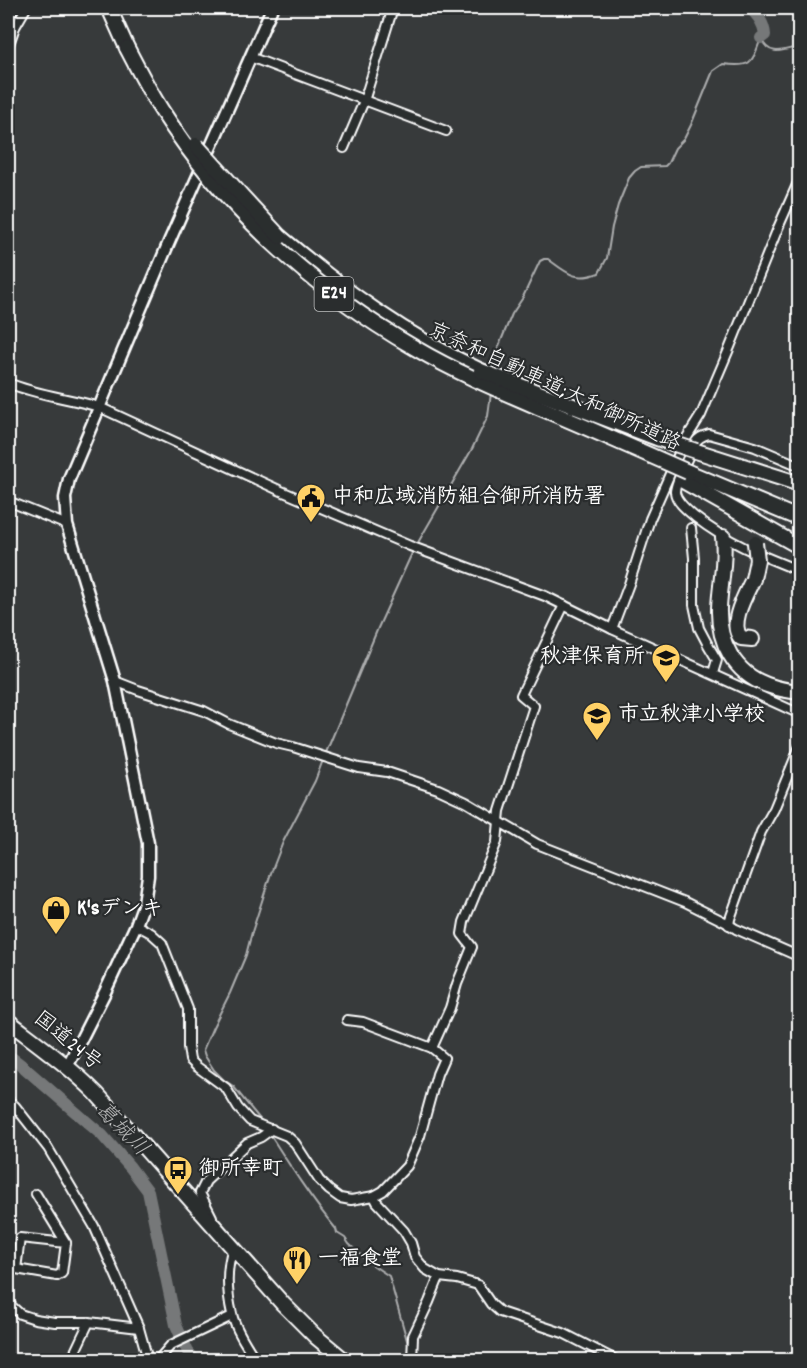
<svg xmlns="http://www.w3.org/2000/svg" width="807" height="1368" font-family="Dekko,'Klee One',sans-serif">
<rect width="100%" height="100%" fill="#373a3b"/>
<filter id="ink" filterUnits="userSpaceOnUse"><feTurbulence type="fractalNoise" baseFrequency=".0167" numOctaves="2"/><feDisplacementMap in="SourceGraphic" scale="12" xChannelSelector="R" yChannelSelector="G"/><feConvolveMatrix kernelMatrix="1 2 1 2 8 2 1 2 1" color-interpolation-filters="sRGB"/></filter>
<g filter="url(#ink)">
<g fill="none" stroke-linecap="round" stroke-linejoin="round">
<g stroke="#adaeaf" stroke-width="2">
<path d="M761 38C769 58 784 50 800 46"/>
<path d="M494 370 498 348 512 314 522 299 540 261 544 259H548C567 273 575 282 599 273L607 258 612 227 618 205 629 178 635 171 641 167 665 166 668 163 675 148 684 139 691 125 713 71 723 64C752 68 752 63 761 38"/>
<polyline points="416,546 472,449 488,416 491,393"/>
<polyline points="325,755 378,628 413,551"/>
<polyline points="263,1123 233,1086 224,1080 214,1070 205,1056 203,1050 213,1027 230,993 246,955 252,932 271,873 283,842 315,781 323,760"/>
<path d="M269 1133C290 1166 311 1199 336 1229L337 1233 345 1238 349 1244 368 1262 389 1276 408 1344V1355"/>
</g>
<g stroke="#767879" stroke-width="12">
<path d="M750 8C758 16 764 23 765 35L761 38"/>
<polyline points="8,1055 20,1064 102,1135 130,1167 148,1191 176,1325 188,1352 195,1360"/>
</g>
<g stroke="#fff" stroke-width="12">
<g id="street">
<polyline points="8,47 15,27 26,8"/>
<polyline points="250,57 446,131"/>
<polyline points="344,148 364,101 393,8"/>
<path d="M8 383C37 395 69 398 99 407L279 490 410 546 545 596 612 629 800 714"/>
<path d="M800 466 755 447 709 434C702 436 698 438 694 444 690 454 675 482 675 492 676 502 688 511 695 517 728 543 762 556 800 571"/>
<polyline points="8,501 67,525"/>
<polyline points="691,528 694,558 694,605 699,628 708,645 717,660 713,673"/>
<polyline points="612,629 629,584 650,519 684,442 701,415 730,347 778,228 800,178"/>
<polyline points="115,681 138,690 204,711 229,724 276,743 293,747 359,768 387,772 438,789 466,802 537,844 685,902 725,922 736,929 800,957"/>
<polyline points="136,925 151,933 162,943 188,1009 188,1047 190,1060 196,1066 226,1088 238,1108 250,1121 287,1136 295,1143 319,1180 329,1190 340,1198 351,1200 374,1196 383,1191 407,1166 420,1136 437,1074 444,1058 432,1048 363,1022 347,1020"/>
<polyline points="729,925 730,919 761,832 774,809 800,746"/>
<polyline points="432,1048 450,1008 457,984 472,947 462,934 464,922 497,842 500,811 534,706 521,695 564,605"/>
<polyline points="8,1100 15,1106 48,1148 94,1226 139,1328 148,1360"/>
<polyline points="36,1194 66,1243"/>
<polyline points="374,1196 377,1202 404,1231 411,1243 415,1257 425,1269 439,1277 457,1279 478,1285 491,1304 500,1312 563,1333 616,1360"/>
<polyline points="212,1217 200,1193 206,1181 247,1143 261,1137 272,1129"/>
<path d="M233 1248C226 1268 227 1293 232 1314 235 1329 248 1348 256 1360"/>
<polyline points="8,1271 16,1269 57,1276 62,1273 66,1243 20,1238 16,1269"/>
<polyline points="8,1303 20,1314 35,1319 55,1322 89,1322 139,1328"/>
<polyline points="71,1360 89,1322"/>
<polyline points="158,1360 171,1345 232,1316"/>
<polyline points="412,1360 413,1336 429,1302 439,1277"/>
</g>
</g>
<g stroke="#fff" stroke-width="15">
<polyline id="secondary" points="67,1067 104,994 136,925 144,903 148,876 148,843 115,681 67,525 65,498 69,479 169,242 272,8"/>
</g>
<g stroke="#fff" stroke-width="18">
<g id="highway">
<polyline points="109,8 127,48"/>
<path d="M280 237C343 290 405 336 481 371"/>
<polyline points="696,451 800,484"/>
<polyline points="688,472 800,519"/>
<polyline points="683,481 800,547"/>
<path d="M723 537C726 561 720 584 719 608 718 642 734 673 767 685 778 689 789 691 800 692"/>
<path d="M752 639 741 638C728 624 746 594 753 579"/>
<path d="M8 1021C38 1044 69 1066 96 1093L283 1304 315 1336 344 1360"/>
</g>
</g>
<use href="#street" stroke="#2a2d2e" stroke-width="8"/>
<use href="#secondary" stroke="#2a2d2e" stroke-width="10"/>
<use href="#highway" stroke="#2a2d2e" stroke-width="14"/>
<g stroke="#fff" stroke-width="18" stroke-linecap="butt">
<g id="highway-bridge">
<path d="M127 48C138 69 149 91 162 111 225 209 314 290 415 348 454 371 496 389 538 407 588 428 638 450 688 472"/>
<polyline points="196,145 241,195 280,237"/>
<polyline points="481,371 657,438 696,451"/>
<polyline points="753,579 757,560 755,543"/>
</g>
</g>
<use href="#highway-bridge" stroke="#2a2d2e" stroke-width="14"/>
</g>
</g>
<defs>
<g id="civic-pin" transform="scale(1.5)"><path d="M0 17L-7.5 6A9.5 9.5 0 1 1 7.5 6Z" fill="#ffd166" stroke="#2a2d2e"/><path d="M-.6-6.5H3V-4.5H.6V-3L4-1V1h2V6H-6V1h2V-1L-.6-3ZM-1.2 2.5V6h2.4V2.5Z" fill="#111"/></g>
<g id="school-pin" transform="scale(1.5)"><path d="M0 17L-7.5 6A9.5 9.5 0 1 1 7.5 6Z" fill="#ffd166" stroke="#2a2d2e"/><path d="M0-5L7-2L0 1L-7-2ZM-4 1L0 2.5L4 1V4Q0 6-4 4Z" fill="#111"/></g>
<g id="shop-pin" transform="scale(1.5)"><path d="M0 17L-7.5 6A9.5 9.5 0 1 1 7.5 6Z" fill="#ffd166" stroke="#2a2d2e"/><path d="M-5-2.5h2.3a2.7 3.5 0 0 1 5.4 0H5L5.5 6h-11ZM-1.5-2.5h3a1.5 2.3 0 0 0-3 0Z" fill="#111"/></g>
<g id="bus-pin" transform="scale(1.5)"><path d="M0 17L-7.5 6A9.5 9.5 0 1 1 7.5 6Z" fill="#ffd166" stroke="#2a2d2e"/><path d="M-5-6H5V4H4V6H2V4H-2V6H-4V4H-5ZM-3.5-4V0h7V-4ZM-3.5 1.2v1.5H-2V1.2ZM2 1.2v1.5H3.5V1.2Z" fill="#111"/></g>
<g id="restaurant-pin" transform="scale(1.5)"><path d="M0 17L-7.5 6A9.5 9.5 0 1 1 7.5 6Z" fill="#ffd166" stroke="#2a2d2e"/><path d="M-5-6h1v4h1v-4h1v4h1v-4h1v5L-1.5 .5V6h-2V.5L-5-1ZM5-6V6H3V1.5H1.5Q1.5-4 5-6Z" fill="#111"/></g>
</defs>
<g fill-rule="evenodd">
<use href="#civic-pin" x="311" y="498"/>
<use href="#school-pin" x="666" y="658"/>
<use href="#school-pin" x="597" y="716"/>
<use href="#shop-pin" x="56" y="910"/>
<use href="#bus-pin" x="178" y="1170"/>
<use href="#restaurant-pin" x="297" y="1260"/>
</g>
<g text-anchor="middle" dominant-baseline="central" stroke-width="4.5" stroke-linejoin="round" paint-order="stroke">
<rect fill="#2a2d2e" stroke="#bfc0c0" stroke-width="1.5" x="314.5" y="277" width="39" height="34" rx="4.5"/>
<g font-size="20" font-weight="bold" fill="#fff">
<text x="334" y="294">E24</text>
</g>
<g font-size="21" fill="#fff" stroke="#2a2d2e">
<text transform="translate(554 388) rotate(25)">京奈和自動車道;大和御所道路</text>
<text transform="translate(67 1042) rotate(39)">国道24号</text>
</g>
<g font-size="21" font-weight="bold" fill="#fff" stroke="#2a2d2e" text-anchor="start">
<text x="332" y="498">中和広域消防組合御所消防署</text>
<text x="645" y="658" text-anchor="end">秋津保育所</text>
<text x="618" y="716">市立秋津小学校</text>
<text x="77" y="910">K'sデンキ</text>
<text x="199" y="1170">御所幸町</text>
<text x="318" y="1260">一福食堂</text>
</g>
<g font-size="22" font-style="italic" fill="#b4b5b5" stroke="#2a2d2e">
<text transform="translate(121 1130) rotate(46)">葛城川</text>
</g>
</g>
<rect width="807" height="1368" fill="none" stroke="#2a2d2e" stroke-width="30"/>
<rect x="15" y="15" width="777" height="1338" fill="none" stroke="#fff" stroke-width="2" filter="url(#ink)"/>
</svg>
